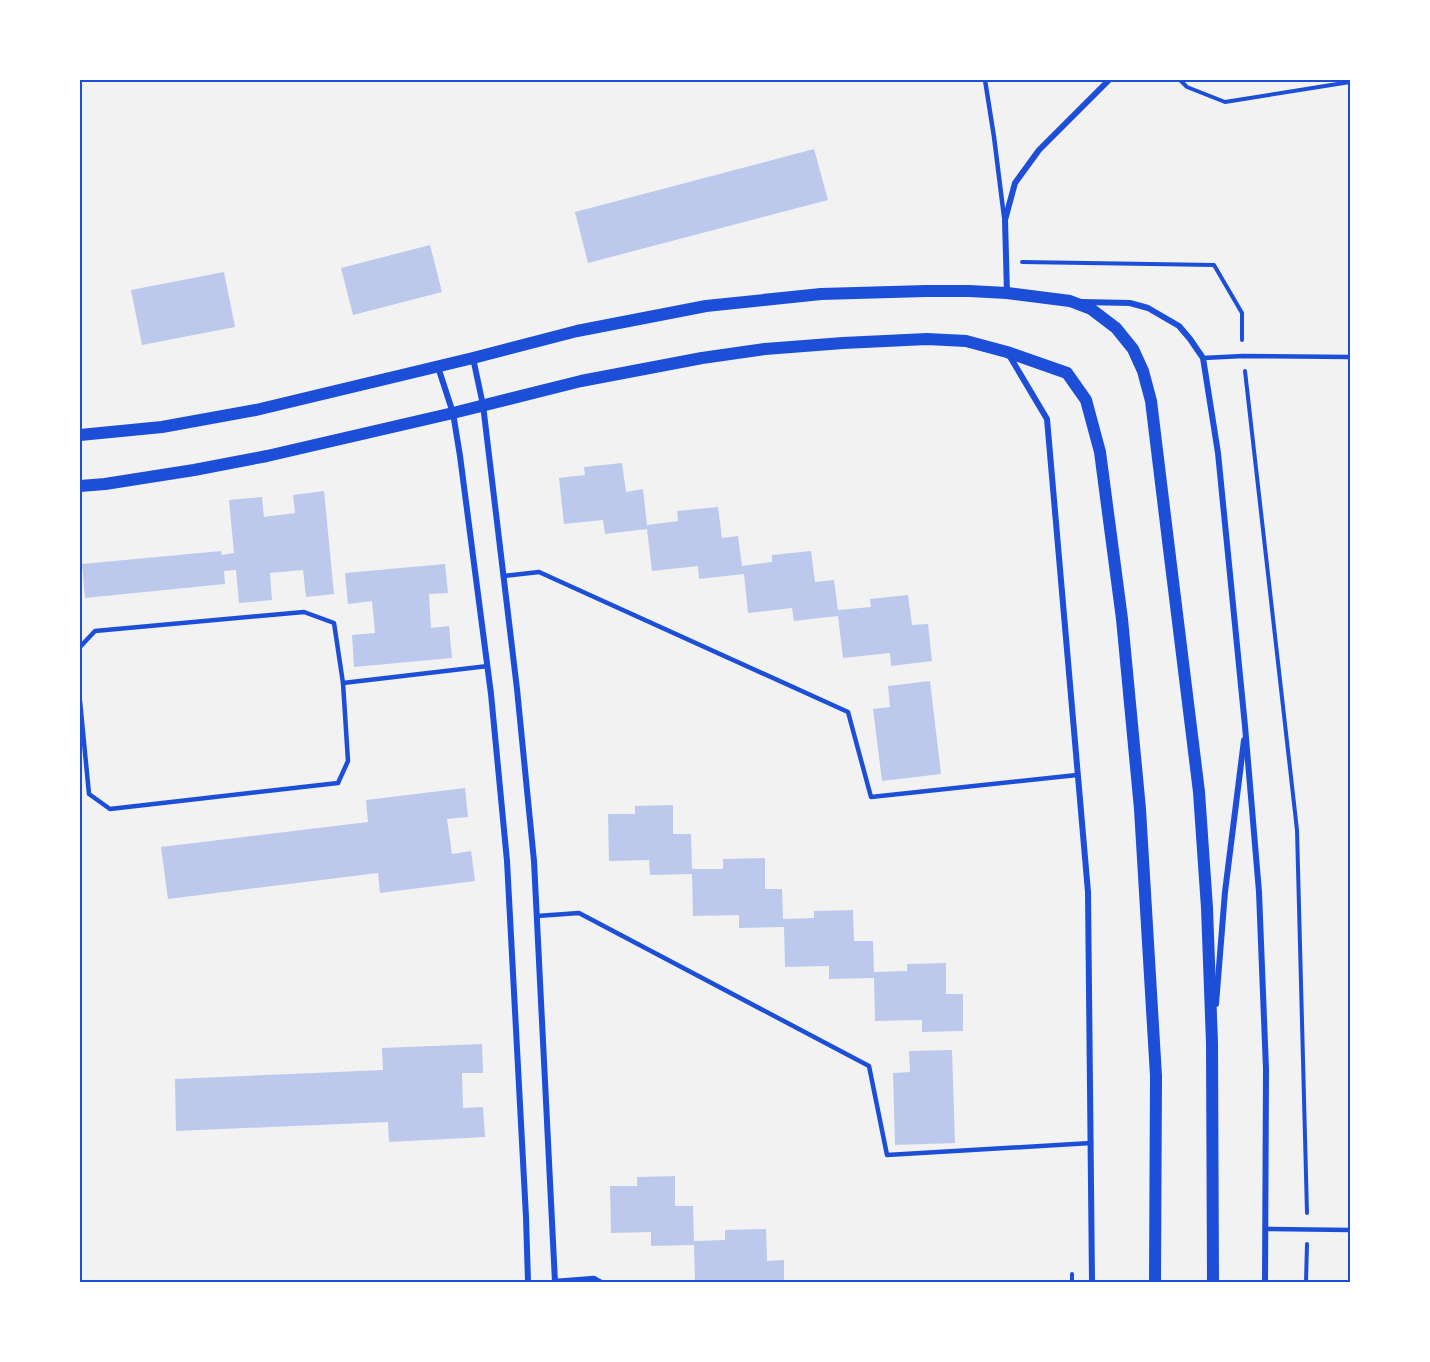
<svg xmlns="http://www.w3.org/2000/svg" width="1430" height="1362" font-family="Helvetica,sans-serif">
<rect width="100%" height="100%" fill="#f2f2f2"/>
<g fill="#bdc9ec">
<polygon points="814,149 828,200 588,263 575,212"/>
<polygon points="430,245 442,292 353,315 341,268"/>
<polygon points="224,272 235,327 142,345 131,290"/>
<polygon points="622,463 626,492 643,489 647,525 678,521 677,511 718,507 722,538 738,536 742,566 772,562 772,555 811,551 815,582 834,580 838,610 871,607 870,599 908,595 912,625 928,624 932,661 891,666 890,653 843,658 838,616 794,621 792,608 748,613 744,574 699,579 698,566 652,571 647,529 605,534 603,520 564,524 559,478 585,475 584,467"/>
<polygon points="324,491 334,594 306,597 303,570 270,573 272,600 239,603 236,570 224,571 225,584 85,598 82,564 221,551 222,555 234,553 229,500 262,497 264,517 295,513 293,495"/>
<polygon points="445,564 448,593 429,594 431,628 449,626 452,658 354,667 352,635 375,633 372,601 348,604 345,573"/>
<polygon points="930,681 941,774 882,781 873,709 890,707 888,686"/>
<polygon points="465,788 468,817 447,819 452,854 471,851 475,881 380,893 378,873 168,899 161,847 368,822 366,800"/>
<polygon points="673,805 673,834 691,834 692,869 723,869 723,859 765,858 765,889 782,889 783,919 814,918 814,911 853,910 854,941 873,941 874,972 907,971 907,964 946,963 946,994 963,994 963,1031 922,1032 922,1020 875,1021 874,978 829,979 829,966 785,967 784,927 739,928 739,915 693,916 692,874 650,875 649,860 609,861 608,814 635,814 635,806"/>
<polygon points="482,1044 483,1073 462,1073 463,1108 483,1107 485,1137 389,1142 388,1122 176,1131 175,1079 383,1070 382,1048"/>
<polygon points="952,1050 955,1143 895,1145 893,1073 910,1072 909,1051"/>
<polygon points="675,1176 675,1206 693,1206 694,1241 725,1240 725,1230 766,1229 767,1261 784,1260 784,1282 695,1282 694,1245 651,1246 651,1232 611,1233 610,1186 637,1186 637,1177"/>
</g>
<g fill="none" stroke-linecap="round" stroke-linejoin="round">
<g stroke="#1d4ed8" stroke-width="4">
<polyline points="1180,80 1187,87 1225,102 1350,82"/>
<polyline points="1022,262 1214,265 1242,313 1242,340"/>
<polyline points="1245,371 1297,830 1307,1213"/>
<polyline points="1072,1282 1072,1274"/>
<polyline points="1306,1282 1307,1244"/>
</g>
<g stroke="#1d4ed8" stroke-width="4.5">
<polyline points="985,80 994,137 1004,217"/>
<polyline points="1203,358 1243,356 1350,357"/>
<polyline points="503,576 539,572 848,712 871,797 1077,775"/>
<polyline points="80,647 95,631 304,612 334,623 343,683 348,761 338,783 110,809 89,794 80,701"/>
<polyline points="343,683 488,666"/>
<polyline points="537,916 579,913 869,1066 887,1155 1091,1143"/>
<polyline points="1265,1229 1350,1230"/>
<polyline points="555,1281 594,1278 601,1282"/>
</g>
<g stroke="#1d4ed8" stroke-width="6">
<polyline points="1007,293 1005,220 1015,183 1039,150 1109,80"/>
<polyline points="1082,302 1130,303 1148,308 1179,326 1190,339 1203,358 1218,453 1245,726 1259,892 1266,1069 1265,1282"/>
<polyline points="1009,355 1047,419 1088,892 1092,1282"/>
<polyline points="473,358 483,405 517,689 534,861 555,1282"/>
<polyline points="438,367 453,413 460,456 491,694 507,861 526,1217 528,1282"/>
<polyline points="1216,1004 1225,892 1244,740"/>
</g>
<g stroke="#1d4ed8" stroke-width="12">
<polyline points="80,435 162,427 256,410 473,358 577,331 706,306 821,294 926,291 969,291 1007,293 1070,301 1091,309 1116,328 1133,349 1143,371 1151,401 1170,557 1199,792 1207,908 1212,1043 1213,1282"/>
<polyline points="80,486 105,484 194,470 267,456 453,413 581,381 702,358 765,349 843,343 927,339 966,341 1007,352 1067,373 1086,400 1100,452 1122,619 1140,809 1156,1076 1155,1282"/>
</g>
</g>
<rect width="1430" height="1362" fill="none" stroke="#ffffff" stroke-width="162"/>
<rect x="81" y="81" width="1268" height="1200" fill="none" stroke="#1d4ed8" stroke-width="2"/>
</svg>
